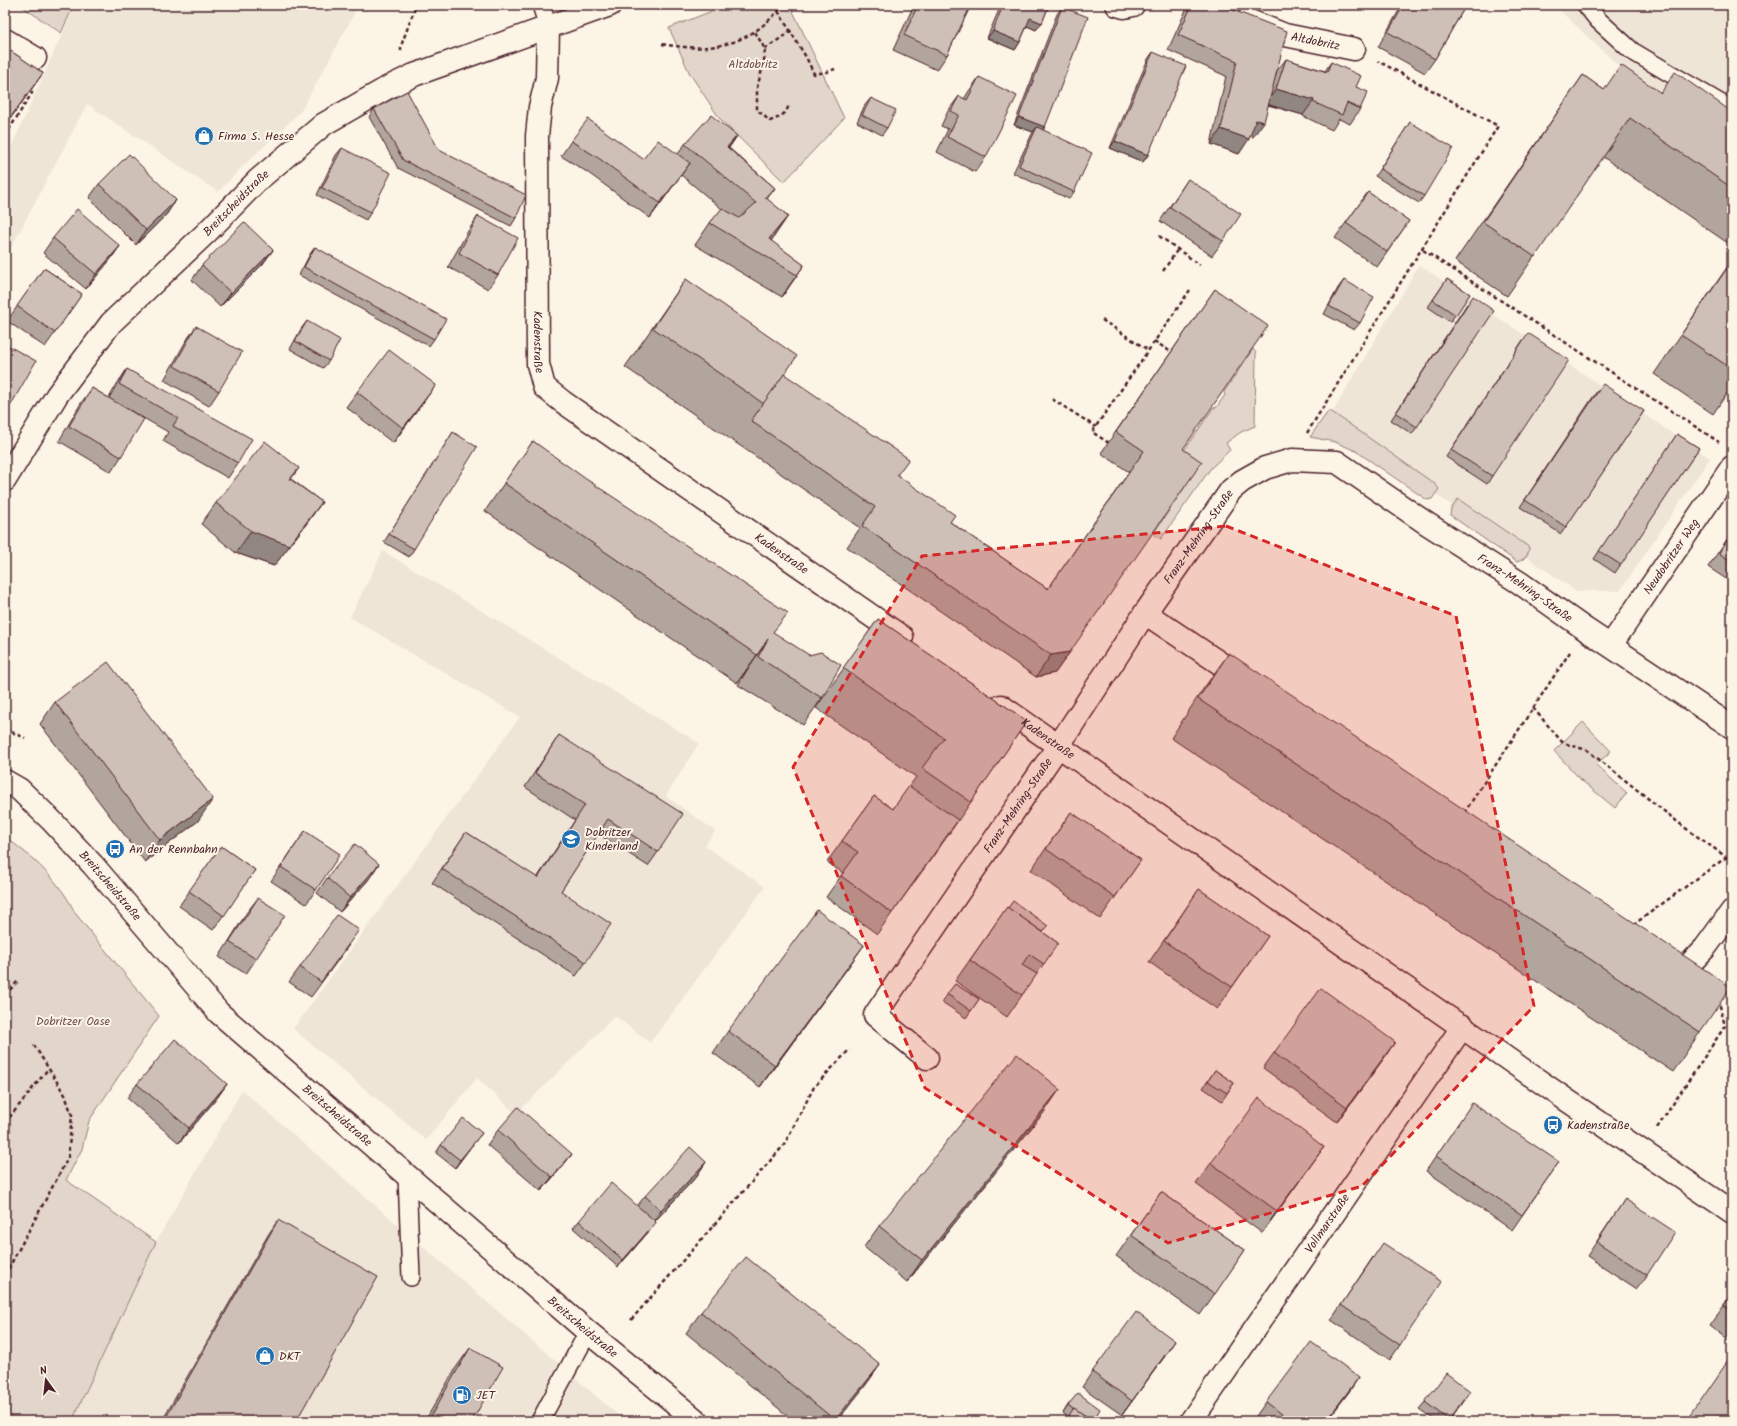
<svg xmlns="http://www.w3.org/2000/svg" width="1737" height="1426" font-family="Kalam,sans-serif">
<rect width="100%" height="100%" fill="#fcf5e5"/>
<filter id="ink" filterUnits="userSpaceOnUse"><feTurbulence type="fractalNoise" baseFrequency=".025" numOctaves="2"/><feDisplacementMap in="SourceGraphic" scale="8" xChannelSelector="R" yChannelSelector="G"/><feConvolveMatrix kernelMatrix="1 2 1 2 8 2 1 2 1" color-interpolation-filters="sRGB"/></filter>
<g filter="url(#ink)">
<g fill="#eee5d7">
<polygon points="75,5 359,5 301,111 241,168 218,192 87,104 12,246 5,241 5,161"/>
<polygon points="1554,5 1732,5 1732,126 1627,74"/>
<polygon points="1419,265 1710,458 1620,591 1576,591 1328,420"/>
<polygon points="383,551 699,743 666,796 715,831 705,846 765,887 650,1043 615,1016 516,1114 477,1078 426,1140 293,1029 520,717 350,617"/>
<polygon points="242,1090 625,1421 72,1421 156,1242"/>
</g>
<g fill="#e2d5ca" stroke="#967a7a">
<polygon points="20,5 74,5 61,33"/>
<polygon points="727,5 790,5 844,118 784,182 720,119 690,74 669,28"/>
<polygon points="1253,349 1256,353 1255,426 1241,432 1226,443 1230,450 1211,468 1161,539 1153,534 1187,484 1170,471 1214,407 1216,408 1225,395 1224,392"/>
<polygon points="1329,410 1435,484 1439,489 1432,499 1427,500 1356,451 1335,442 1310,437"/>
<path d="M1458 499 1529 547C1529 555 1524 560 1517 562L1450 515 1451 509Z"/>
<polygon points="1583,722 1611,751 1596,765 1627,793 1615,808 1581,780 1554,751"/>
<path d="M5 837C32 856 61 882 75 913L159 1016 89 1121 82 1149 66 1180 156 1242 72 1421H5Z"/>
</g>
<g fill="none" stroke-linecap="round" stroke-linejoin="round">
<g stroke="#4a1f2b" stroke-width="20">
<g id="lane">
<polyline points="541,5 548,27"/>
<polyline points="1586,5 1598,20 1632,51 1732,110"/>
<polyline points="407,1177 411,1277"/>
<polyline points="540,1421 588,1332"/>
</g>
</g>
<g stroke="#4a1f2b" stroke-width="25">
<g id="street">
<polyline points="1117,5 1124,7 1133,5"/>
<path id="s1" d="M1210 5 1285 35 1354 49"/>
<path id="s2" d="M548 27 547 78 540 107 537 136 538 364 544 387 563 402 902 637"/>
<polyline points="5,40 35,58"/>
<path id="s3" d="M5 480 57 395 111 323 206 233 258 180 324 124 387 88 414 75 610 5"/>
<polyline points="1145,613 1245,680"/>
<path id="s4" d="M1611 645 1732 467"/>
<path id="s5" d="M1001 706 1568 1101 1732 1212"/>
<polyline points="1668,966 1684,970 1705,948 1732,911"/>
<path id="s6" d="M927 1058 875 1015 1059 745 1145 613 1231 490 1242 481 1265 468 1292 460 1337 462 1426 523 1520 583 1585 629 1732 727"/>
<path id="s7" d="M1191 1421 1463 1026"/>
</g>
</g>
<g stroke="#4a1f2b" stroke-width="25">
<g id="secondary">
<path id="s8" d="M5 781 19 789 51 820 93 865 219 1013 588 1332 697 1421"/>
</g>
</g>
<g stroke="#4a1f2b" stroke-width="2.5" stroke-dasharray="4 3" stroke-linecap="butt">
<polyline points="778,11 806,57 814,74 827,72 835,69"/>
<path d="M755 32 765 49 764 62 757 88V110L770 121C779 118 787 114 789 104"/>
<path d="M662 44C712 53 750 46 783 5"/>
<polyline points="765,49 791,31"/>
<polyline points="401,51 401,46 416,5"/>
<polyline points="5,136 32,93 32,87"/>
<polyline points="1159,236 1200,265"/>
<polyline points="1423,250 1719,442"/>
<polyline points="1163,271 1178,249"/>
<polyline points="1102,320 1148,350"/>
<polyline points="1154,341 1171,352"/>
<polyline points="1052,399 1096,427"/>
<polyline points="1307,433 1498,126 1378,61"/>
<polyline points="1109,443 1092,432 1190,290"/>
<polyline points="1533,708 1563,743 1587,750 1684,827 1732,861"/>
<polyline points="5,729 25,738"/>
<polyline points="1464,813 1570,652"/>
<polyline points="1633,925 1732,853"/>
<polyline points="5,995 19,980"/>
<polyline points="5,1123 48,1069"/>
<polyline points="1657,1128 1725,1026 1720,1006 1716,1003"/>
<polyline points="5,1275 68,1158 72,1115 65,1095 34,1045"/>
<polyline points="631,1320 784,1145 814,1087 850,1049"/>
</g>
<use href="#lane" stroke="#fcf5e5" stroke-width="17"/>
<use href="#street" stroke="#fcf5e5" stroke-width="22"/>
<use href="#secondary" stroke="#fcf5e5" stroke-width="22"/>
</g>
<g fill="#b2a59d" stroke="#4a1f2b">
<polygon points="914,5 971,5 947,55 937,70 893,50"/>
<polygon points="1001,5 1049,5 1042,23 1036,30 1027,26 1020,42 1015,50 987,38"/>
<polygon points="1190,5 1220,5 1276,72 1286,59 1325,71 1331,62 1356,87 1360,109 1350,124 1339,119 1332,130 1303,116 1303,115 1268,105 1253,137 1250,136 1239,154 1211,144 1226,76 1168,50 1186,10"/>
<polygon points="1228,5 1244,5 1240,12"/>
<polygon points="1402,5 1466,5 1435,59 1425,73 1378,47"/>
<polygon points="1062,7 1045,127 1043,130 1074,192 1069,199 1013,173 1033,132 1014,125 1057,14"/>
<polygon points="5,47 43,73 5,126"/>
<polygon points="1153,52 1148,155 1143,162 1110,148 1148,59"/>
<polygon points="1583,75 1604,90 1660,93 1732,112 1732,246 1603,157 1507,296 1455,261"/>
<polygon points="979,77 986,157 975,172 937,152 948,129 941,126 948,111 959,96 964,99 969,91"/>
<polygon points="871,98 887,128 882,135 857,122 865,105"/>
<polygon points="374,109 439,150 516,218 511,226 398,168 369,117"/>
<polygon points="1410,122 1424,196 1419,203 1375,176"/>
<polygon points="737,136 729,148 775,188 767,199 788,216 771,241 804,265 782,297 695,245 710,223 722,209 681,175 650,218 587,172 561,156 571,141 643,159 678,154 685,144"/>
<polygon points="342,148 371,212 366,220 317,195 336,155"/>
<polygon points="1188,179 1223,241 1212,256 1160,221"/>
<polygon points="99,184 176,200 166,215 136,245 89,198"/>
<polygon points="1368,192 1409,221 1377,267 1335,238"/>
<polygon points="478,216 498,275 488,289 448,267 468,231"/>
<polygon points="53,238 120,246 110,260 86,289 43,253"/>
<polygon points="315,247 434,339 429,346 299,275 310,254"/>
<polygon points="273,250 262,265 220,307 192,280 202,265"/>
<polygon points="1732,260 1732,386 1713,414 1654,374"/>
<polygon points="44,268 82,294 45,347 7,321"/>
<polygon points="686,279 784,374 950,522 1048,589 1129,472 1101,453 1215,289 1183,449 1070,652 1055,673 1036,677 847,547 860,528 736,443 737,442 736,443 625,367"/>
<polygon points="1447,279 1470,294 1450,322 1428,307"/>
<polygon points="1344,280 1360,323 1354,330 1324,314 1338,288"/>
<polygon points="1467,304 1417,427 1412,434 1391,420"/>
<polygon points="307,321 329,361 323,368 290,349 301,329"/>
<polygon points="196,326 219,391 209,406 164,380 186,341"/>
<polygon points="1523,340 1492,476 1487,484 1446,457"/>
<polygon points="5,344 12,403 5,414"/>
<polygon points="127,369 238,463 228,478 163,441 168,432 117,403 121,457 111,472 59,441 81,403 92,388 109,398 117,384"/>
<polygon points="1597,391 1644,411 1561,534 1520,507"/>
<polygon points="357,392 425,400 393,443 346,407"/>
<polygon points="453,432 414,549 409,557 384,542"/>
<polygon points="1677,434 1699,448 1615,573 1594,559"/>
<polygon points="533,441 774,633 822,698 803,725 738,685 749,667 737,683 485,511"/>
<polygon points="299,468 291,479 322,502 307,523 274,566 236,553 201,524 216,503"/>
<polygon points="1732,532 1732,583 1708,567"/>
<polygon points="878,619 1027,721 944,841 877,934 826,897 843,873 827,862 874,796 893,809 916,777 816,708"/>
<polygon points="1229,653 1700,1032 1673,1072 1171,738 1201,692"/>
<polygon points="55,702 198,821 145,862 40,724"/>
<polygon points="559,735 658,852 648,866 598,834 561,891 586,962 576,976 432,883 466,832 537,878 575,820 525,787"/>
<polygon points="1071,812 1141,860 1100,919 1031,870"/>
<polygon points="305,831 316,890 306,904 271,881"/>
<polygon points="221,846 255,870 213,930 179,906"/>
<polygon points="327,878 369,879 340,912 317,893"/>
<polygon points="1199,889 1268,936 1217,1009 1149,962"/>
<polygon points="258,898 256,959 246,974 219,957 247,912"/>
<polygon points="1007,907 1058,943 1007,1017 955,981"/>
<polygon points="349,945 311,997 289,982 300,967"/>
<polygon points="864,945 849,966 760,1087 713,1053 728,1031"/>
<polygon points="955,984 979,999 966,1018 942,1002"/>
<polygon points="1395,1042 1337,1122 1263,1068 1274,1053"/>
<polygon points="1215,1070 1234,1083 1222,1101 1203,1088"/>
<polygon points="137,1084 227,1084 217,1098 179,1143 127,1098"/>
<polygon points="1045,1111 907,1282 864,1247 879,1226"/>
<polygon points="1462,1118 1559,1162 1512,1230 1426,1171"/>
<polygon points="498,1130 572,1154 561,1168 541,1191 487,1145"/>
<polygon points="476,1140 455,1168 436,1153 441,1145"/>
<polygon points="706,1162 696,1177 655,1221 656,1222 651,1229 618,1267 573,1228 579,1221 637,1206 645,1196"/>
<polygon points="1211,1163 1309,1168 1262,1233 1196,1184"/>
<polygon points="1161,1192 1245,1250 1200,1315 1116,1256"/>
<polygon points="1625,1199 1647,1275 1637,1289 1587,1256"/>
<polygon points="278,1220 296,1421 162,1421 268,1235"/>
<polygon points="1373,1257 1400,1345 1390,1360 1331,1320"/>
<polygon points="1732,1293 1732,1343 1709,1326"/>
<polygon points="701,1312 880,1365 865,1386 837,1421 794,1421 686,1333"/>
<polygon points="470,1348 472,1421 425,1421 455,1369"/>
<polygon points="1165,1356 1122,1415 1082,1387 1092,1372"/>
<polygon points="1359,1377 1327,1421 1262,1421 1256,1416 1266,1402"/>
<polygon points="1465,1399 1449,1421 1436,1421 1419,1409 1425,1402"/>
<polygon points="1068,1405 1093,1421 1068,1417 1063,1413"/>
</g>
<g fill="#918680" stroke="#4a1f2b">
<polygon points="1030,18 1042,23 1036,30 1025,25"/>
<polygon points="993,31 1020,42 1015,50 987,38"/>
<polygon points="43,73 23,101 5,126 10,118"/>
<polygon points="1276,89 1314,100 1303,115 1266,104"/>
<polygon points="1019,117 1045,127 1040,135 1037,127 1033,132 1014,125"/>
<polygon points="1256,120 1264,122 1253,137 1246,135"/>
<polygon points="1221,129 1249,139 1239,154 1211,144"/>
<polygon points="737,136 722,157 712,168 727,147"/>
<polygon points="1115,141 1148,155 1143,162 1110,148"/>
<polygon points="690,163 679,178 650,218 660,203"/>
<polygon points="775,188 759,209 765,197"/>
<polygon points="176,200 166,215 136,245 146,230"/>
<polygon points="788,216 773,238 760,253 769,239"/>
<polygon points="120,246 110,260 86,289 96,274"/>
<polygon points="273,250 262,265 220,307 231,293"/>
<polygon points="804,265 789,286 782,297 797,275"/>
<polygon points="436,385 425,400 393,443 403,428"/>
<polygon points="322,502 307,523 274,566 236,553 251,531"/>
<polygon points="768,639 749,667 737,683 757,655"/>
<polygon points="1070,652 1055,673 1036,677 1051,655"/>
<polygon points="213,799 198,821 145,862 160,840"/>
<polygon points="379,864 369,879 340,912 350,898"/>
<polygon points="864,945 849,966 760,1087 775,1065"/>
<polygon points="1395,1042 1385,1057 1337,1122 1347,1107"/>
<polygon points="227,1084 217,1098 179,1143 189,1128"/>
<polygon points="1060,1089 1045,1111 907,1282 922,1260"/>
<polygon points="482,1133 476,1140 455,1168 460,1160"/>
<polygon points="1324,1147 1309,1168 1262,1233 1277,1211"/>
<polygon points="572,1154 561,1168 541,1191 552,1177"/>
<polygon points="706,1162 696,1177 651,1225 661,1210"/>
<polygon points="656,1222 651,1229 618,1267 623,1260"/>
<polygon points="1175,1341 1165,1356 1122,1415 1132,1401"/>
<polygon points="880,1365 865,1386 837,1421 834,1421"/>
<polygon points="1359,1377 1349,1392 1327,1421 1326,1421"/>
</g>
<g fill="#cfc0b7" stroke="#4a1f2b">
<polygon points="918,5 971,5 947,55 904,35"/>
<polygon points="1003,5 1049,5 1042,23 1030,18 1020,42 993,31"/>
<polygon points="1192,5 1220,5 1287,31 1264,122 1256,120 1249,139 1221,129 1237,61 1178,35"/>
<polygon points="1404,5 1466,5 1435,59 1388,32"/>
<polygon points="1062,7 1088,17 1045,127 1019,117"/>
<polygon points="5,47 43,73 10,118 5,115"/>
<polygon points="1153,52 1186,66 1148,155 1115,141"/>
<polygon points="1286,59 1327,72 1331,62 1361,76 1356,87 1368,92 1360,109 1347,103 1342,115 1313,102 1314,100 1276,89"/>
<polygon points="1621,65 1661,93 1675,72 1732,112 1732,188 1630,118 1535,257 1483,222 1583,75 1604,90"/>
<polygon points="979,77 1017,96 986,157 947,137 959,115 951,111 959,96 967,100"/>
<polygon points="407,91 439,150 526,195 516,218 403,160 374,109"/>
<polygon points="871,98 896,110 887,128 862,115"/>
<polygon points="711,115 737,136 727,147 775,188 765,197 788,216 769,239 804,265 797,275 710,223 722,208 739,218 756,203 685,144"/>
<polygon points="588,119 643,159 658,140 690,163 660,203 597,157 571,141"/>
<polygon points="1410,122 1453,148 1424,196 1380,169"/>
<polygon points="1037,127 1092,153 1074,192 1019,166"/>
<polygon points="342,148 391,173 371,212 322,188"/>
<polygon points="129,154 176,200 146,230 99,184"/>
<polygon points="1188,179 1241,214 1223,241 1170,207"/>
<polygon points="1368,192 1409,221 1387,252 1346,223"/>
<polygon points="77,209 120,246 96,274 53,238"/>
<polygon points="478,216 518,238 498,275 459,253"/>
<polygon points="244,222 273,250 231,293 202,265"/>
<polygon points="315,247 446,319 434,339 304,267"/>
<polygon points="1732,261 1732,369 1681,335"/>
<polygon points="44,268 82,294 55,333 17,306"/>
<polygon points="686,279 797,356 764,404 653,328"/>
<polygon points="1447,279 1470,294 1456,315 1433,300"/>
<polygon points="1344,280 1374,297 1360,323 1329,306"/>
<polygon points="1215,289 1268,326 1183,449 1202,462 1070,652 1051,655 862,526 875,507 751,421 784,374 909,459 897,475 955,515 950,522 1048,589 1144,451 1116,432"/>
<polygon points="1473,296 1494,311 1417,427 1396,413"/>
<polygon points="307,321 340,340 329,361 295,341"/>
<polygon points="196,326 242,352 219,391 174,366"/>
<polygon points="1528,333 1569,360 1492,476 1451,450"/>
<polygon points="5,344 36,361 12,403 5,399"/>
<polygon points="389,350 436,385 403,428 357,392"/>
<polygon points="127,369 252,439 238,463 173,426 178,418 119,384"/>
<polygon points="1603,384 1644,411 1566,527 1525,500"/>
<polygon points="92,388 144,419 121,457 69,426"/>
<polygon points="453,432 477,447 414,549 389,534"/>
<polygon points="1677,434 1699,448 1621,565 1599,551"/>
<polygon points="265,441 299,468 290,479 322,502 289,545 251,531 216,503"/>
<polygon points="533,441 583,477 788,613 773,632 809,655 821,652 841,665 822,698 758,657 768,639 757,655 504,483"/>
<polygon points="1732,533 1732,562 1719,553"/>
<polygon points="878,619 1027,721 971,802 922,768 944,738 843,668"/>
<polygon points="1229,653 1731,987 1700,1032 1198,699"/>
<polygon points="108,662 213,799 160,840 55,702"/>
<polygon points="559,735 683,814 658,852 608,819 561,891 611,924 586,962 442,869 466,832 538,878 585,805 535,773"/>
<polygon points="909,786 958,820 892,913 841,876 858,852 842,841 874,796 893,809"/>
<polygon points="1071,812 1141,860 1115,897 1046,849"/>
<polygon points="305,831 340,854 316,890 281,867"/>
<polygon points="355,844 379,864 350,898 327,878"/>
<polygon points="221,846 255,870 224,916 189,891"/>
<polygon points="1199,889 1268,936 1232,987 1164,941"/>
<polygon points="258,898 285,915 256,959 229,942"/>
<polygon points="1013,901 1048,926 1043,932 1008,908"/>
<polygon points="1007,907 1058,943 1044,964 1029,954 1022,965 1037,974 1022,995 970,960"/>
<polygon points="817,910 864,945 775,1065 728,1031"/>
<polygon points="337,915 359,930 321,982 300,967"/>
<polygon points="955,984 979,999 971,1011 947,994"/>
<polygon points="1321,988 1395,1042 1347,1107 1274,1053"/>
<polygon points="5,1039 10,1045 5,1050"/>
<polygon points="175,1039 227,1084 189,1128 137,1084"/>
<polygon points="1017,1054 1060,1089 922,1260 879,1226"/>
<polygon points="1215,1070 1234,1083 1227,1093 1208,1081"/>
<polygon points="1259,1098 1324,1147 1277,1211 1211,1163"/>
<polygon points="1472,1103 1559,1162 1522,1215 1436,1156"/>
<polygon points="518,1107 572,1154 552,1177 498,1130"/>
<polygon points="463,1118 482,1133 460,1160 441,1145"/>
<polygon points="690,1147 706,1162 661,1210 645,1196"/>
<polygon points="611,1183 656,1222 623,1260 579,1221"/>
<polygon points="1161,1192 1245,1250 1215,1294 1131,1235"/>
<polygon points="1625,1199 1675,1232 1647,1275 1597,1242"/>
<polygon points="278,1220 378,1277 296,1421 164,1421"/>
<polygon points="1383,1243 1442,1282 1400,1345 1341,1305"/>
<polygon points="746,1257 880,1365 835,1420 701,1312"/>
<polygon points="1732,1293 1732,1311 1724,1305"/>
<polygon points="1136,1312 1175,1341 1132,1401 1092,1372"/>
<polygon points="1311,1342 1359,1377 1326,1421 1291,1421 1266,1402"/>
<polygon points="470,1348 503,1367 472,1421 428,1421"/>
<polygon points="1732,1354 1732,1421 1686,1421"/>
<polygon points="1446,1373 1470,1391 1449,1420 1425,1402"/>
<polygon points="1078,1393 1100,1409 1093,1421 1074,1408 1073,1409 1068,1405"/>
<polygon points="1074,1408 1093,1421 1065,1421"/>
</g>
</g>
<path fill="#d62828" fill-opacity="0.2" stroke="#d62828" stroke-width="3" stroke-dasharray="8 5" stroke-linejoin="round" d="M1226 526 1456 616 1534 1006 1362 1186 1168 1243 925 1088 793 767 922 556Z"/>
<defs>
<g id="shop-disc" transform="scale(1)"><circle r="9.5" fill="#1f6fb2" stroke="#fcf5e5"/><path d="M-5-2.5h2.3a2.7 3.5 0 0 1 5.4 0H5L5.5 6h-11ZM-1.5-2.5h3a1.5 2.3 0 0 0-3 0Z" fill="#fff"/></g>
<g id="school-disc" transform="scale(1)"><circle r="9.5" fill="#1f6fb2" stroke="#fcf5e5"/><path d="M0-5L7-2L0 1L-7-2ZM-4 1L0 2.5L4 1V4Q0 6-4 4Z" fill="#fff"/></g>
<g id="bus-disc" transform="scale(1)"><circle r="9.5" fill="#1f6fb2" stroke="#fcf5e5"/><path d="M-5-6H5V4H4V6H2V4H-2V6H-4V4H-5ZM-3.5-4V0h7V-4ZM-3.5 1.2v1.5H-2V1.2ZM2 1.2v1.5H3.5V1.2Z" fill="#fff"/></g>
<g id="fuel-disc" transform="scale(1)"><circle r="9.5" fill="#1f6fb2" stroke="#fcf5e5"/><path d="M-5.5-6h7V0h2V4h1.3V-2.5L3-4.5l.8-.8L6-3V5H2.5V1h-1V6h-7ZM-4.2-4.7v3.2H.2V-4.7Z" fill="#fff"/></g>
</defs>
<g fill-rule="evenodd">
<use href="#shop-disc" x="204" y="136"/>
<use href="#school-disc" x="571" y="839"/>
<use href="#bus-disc" x="115" y="849"/>
<use href="#bus-disc" x="1553" y="1125"/>
<use href="#shop-disc" x="265" y="1356"/>
<use href="#fuel-disc" x="462" y="1395"/>
</g>
<g text-anchor="middle" dominant-baseline="central" stroke-width="4" stroke-linejoin="round" paint-order="stroke">
<g font-size="12" fill="#4a1f2b" stroke="#fcf5e5">
<text stroke="none"><textPath href="#s1" startOffset="112">Altdobritz</textPath></text>
<text stroke="none"><textPath href="#s3" startOffset="363">Breitscheidstraße</textPath></text>
<text stroke="none"><textPath href="#s2" startOffset="316">Kadenstraße</textPath></text>
<text stroke="none"><textPath href="#s6" startOffset="645">Franz-Mehring-Straße</textPath></text>
<text stroke="none"><textPath href="#s2" startOffset="652">Kadenstraße</textPath></text>
<text stroke="none"><textPath href="#s4" startOffset="107">Neudobritzer Weg</textPath></text>
<text stroke="none"><textPath href="#s6" startOffset="1042">Franz-Mehring-Straße</textPath></text>
<text stroke="none"><textPath href="#s5" startOffset="57">Kadenstraße</textPath></text>
<text stroke="none"><textPath href="#s6" startOffset="321">Franz-Mehring-Straße</textPath></text>
<text stroke="none"><textPath href="#s8" startOffset="149">Breitscheidstraße</textPath></text>
<text stroke="none"><textPath href="#s8" startOffset="473">Breitscheidstraße</textPath></text>
<text stroke="none"><textPath href="#s7" startOffset="240">Vollmarstraße</textPath></text>
<text stroke="none"><textPath href="#s8" startOffset="797">Breitscheidstraße</textPath></text>
</g>
<g font-size="12" fill="#704c53" stroke="#fcf5e5">
<text x="753" y="64">Altdobritz</text>
<text x="73" y="1021">Dobritzer Oase</text>
</g>
<g font-size="12" fill="#4a1f2b" stroke="#fcf5e5" text-anchor="start">
<text x="218" y="136">Firma S. Hesse</text>
<text x="585" y="832">Dobritzer<tspan x="585" dy="14">Kinderland</tspan></text>
<text x="129" y="849">An der Rennbahn</text>
<text x="1567" y="1125">Kadenstraße</text>
<text x="279" y="1356">DKT</text>
<text x="476" y="1395">JET</text>
</g>
</g>
<rect width="1737" height="1426" fill="none" stroke="#fcf5e5" stroke-width="20"/>
<rect x="10" y="10" width="1717" height="1406" fill="none" stroke="#4a1f2b" stroke-width="1.5" filter="url(#ink)"/>
<g transform="translate(46 1380) rotate(345)" stroke="#fcf5e5" stroke-width="3" paint-order="stroke">
<path d="M0-3L7 15L0 10L-7 15Z" fill="#4a1f2b"/>
<text y="-6" font-size="11" font-weight="bold" text-anchor="middle" fill="#4a1f2b">N</text>
</g>
</svg>
